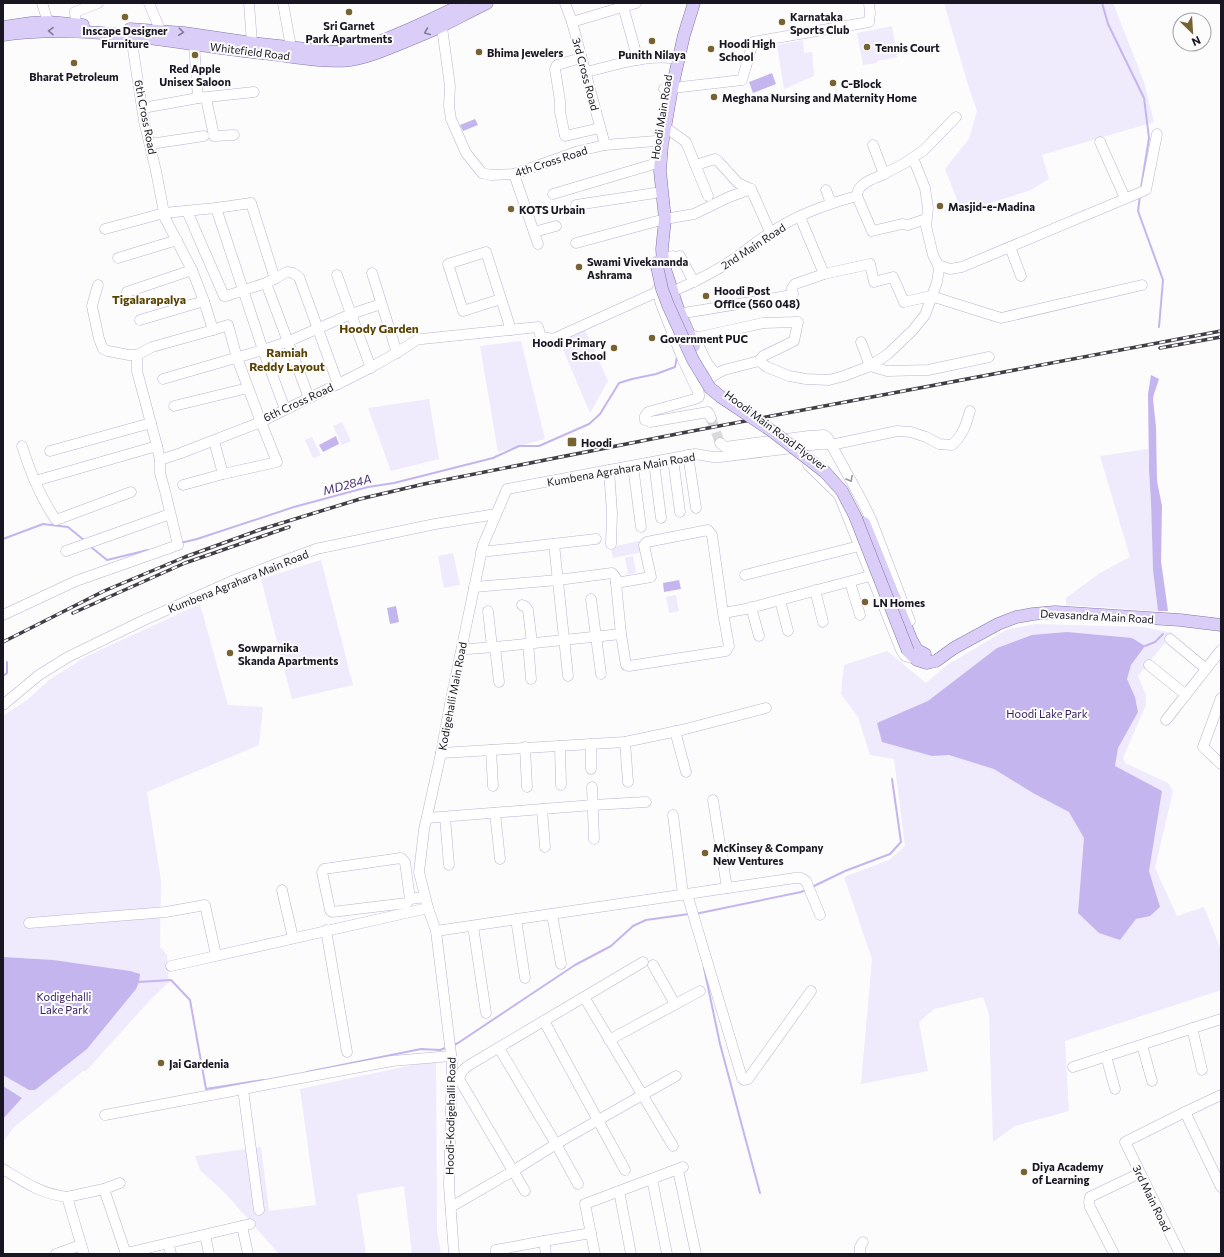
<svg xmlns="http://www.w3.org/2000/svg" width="1224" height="1257" font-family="Commissioner,sans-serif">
<rect width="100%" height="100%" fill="#fcfcfc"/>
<g fill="#efeafc">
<polygon points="944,3 1113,3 1144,82 1154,122 1042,155 1049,179 1031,190 962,212 945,169 969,139 977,111 969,88"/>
<polygon points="892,26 897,57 877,61 877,63 863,65 857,33"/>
<polygon points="803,40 804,53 812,52 814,76 784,89 777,45"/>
<polygon points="585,330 608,381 590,413 559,340"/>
<polygon points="521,341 545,439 498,452 480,346"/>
<polygon points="429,399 439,459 391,471 368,408"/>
<polygon points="342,422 351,441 342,445 333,426"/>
<polygon points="312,437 321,455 313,458 305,440"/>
<polygon points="1148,449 1149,470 1151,502 1153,570 1158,611 1066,605 1066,598 1100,573 1130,557 1100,456"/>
<polygon points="639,541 642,552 613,558 611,547"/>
<polygon points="453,553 460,585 444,588 438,556"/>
<polygon points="633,556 636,573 628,574 625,558"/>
<polygon points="321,560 353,685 292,699 261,579"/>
<polygon points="676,595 679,611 669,613 666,597"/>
<polygon points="200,604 228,705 263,707 259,745 147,792 161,881 160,947 167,955 169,982 151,999 86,1071 83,1071 13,1128 3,1142 3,1119 22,1098 3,1086 3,716 27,700 49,680 87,656"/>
<polygon points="1035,624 1143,627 1173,633 1138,676 1146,695 1146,705 1123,758 1125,763 1168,783 1173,791 1155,868 1177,916 1204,907 1221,950 1221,990 1065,1041 1069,1111 1015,1126 993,1142 989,1014 983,997 934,1009 919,1022 928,1071 861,1084 872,959 844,877 889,860 905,846 894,759 870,755 858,717 841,694 844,665 887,651 926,683 947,665 1006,630"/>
<polygon points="436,1060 437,1231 441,1254 412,1254 404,1186 357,1194 366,1254 279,1254 226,1194 200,1170 195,1156 261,1147 269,1211 316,1205 300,1089"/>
</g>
<g fill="#c5b5ef">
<polygon points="772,73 776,84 753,93 749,82"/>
<polygon points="475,119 478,125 463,131 460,125"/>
<polygon points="1151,375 1159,379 1154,394 1153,399 1156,427 1157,481 1162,506 1161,561 1168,611 1158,611 1153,570 1151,502 1149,470 1148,394"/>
<polygon points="336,436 339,444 323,452 319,445"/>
<polygon points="679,580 681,589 664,592 663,583"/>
<polygon points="396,606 399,622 390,624 387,608"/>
<polygon points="1067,632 1132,638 1145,646 1131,665 1127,679 1135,697 1138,712 1118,748 1115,766 1162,791 1149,871 1160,907 1150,916 1136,919 1120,940 1099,933 1078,913 1084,838 1069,812 1033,793 994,769 949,755 932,756 882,742 877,723 928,701 997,648 1032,635"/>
<polygon points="3,957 53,960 130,971 140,974 139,982 136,989 87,1049 35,1090 29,1090 3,1075"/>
<polygon points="3,1086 22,1098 3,1119"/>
</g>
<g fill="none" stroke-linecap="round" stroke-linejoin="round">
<g stroke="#c5b5ef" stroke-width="2">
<polyline points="1102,3 1108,24 1144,98 1149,138 1141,188"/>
<polyline points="1140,196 1138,211 1163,280 1159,327"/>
<polyline points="3,539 43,524 68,527 85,541"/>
<polyline points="180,543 197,539 294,507 368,487 394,483 493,458 519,446 539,446 589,424 600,414 619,383 632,379 656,374 675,367 677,357"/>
<polyline points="91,547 107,560 148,550"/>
<polyline points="1145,646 1155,642 1163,634"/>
<polyline points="3,676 7,673 7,662"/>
<polyline points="812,887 845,871 890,854 901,842 892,779"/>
<polyline points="695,914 801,892 806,890"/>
<polyline points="704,968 720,1044 760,1193"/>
<polyline points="138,982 171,980 190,1000 206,1089 263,1080"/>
<polyline points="454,1045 458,1043 575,965 611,946 633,926 646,920 689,914"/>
<polyline points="307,1072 421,1049 440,1050 448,1047"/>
</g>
<polyline stroke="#dadadb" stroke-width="10" stroke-dasharray="10 5" stroke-linecap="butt" points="711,418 720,443"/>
<g stroke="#bbb3d3" stroke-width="11">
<g id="minor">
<polyline points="42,3 48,22"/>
<polyline points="149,3 160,30"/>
<polyline points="249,3 252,43"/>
<polyline points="283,3 291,47"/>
<polyline points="565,3 572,22 605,145"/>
<polyline points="623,6 638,60"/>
<polyline points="441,20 450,86 449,106 451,119 466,153 482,173 491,175 514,174 579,151 605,145 656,141"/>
<polyline points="572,22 636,3"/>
<polyline points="76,24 75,12 98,3"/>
<path d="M131 36 144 121 156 171 165 218 192 270 204 301 213 330 228 325 237 358 261 422C314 394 368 373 418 339H422L538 327 541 337 553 339 657 292"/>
<polyline points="194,44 198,98"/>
<polyline points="581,58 557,65 555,69 560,101 560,112 565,136 600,128"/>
<path d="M586 72C613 66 642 55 671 58"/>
<polyline points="664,89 742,80 753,42 869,22 870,13 869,3"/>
<polyline points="206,98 214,136 234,135"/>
<polyline points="143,108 198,98 254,92"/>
<polyline points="665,127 686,142 708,196"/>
<polyline points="1100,142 1125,198"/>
<polyline points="150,144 204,136"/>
<polyline points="696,165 715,159 718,161 738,183 751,189"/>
<polyline points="514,174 538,244"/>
<polyline points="884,174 905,163 924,150 956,117"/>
<polyline points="826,190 831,203"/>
<polyline points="553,194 654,164"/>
<polyline points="857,196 872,231 902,224 908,225 926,219"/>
<polyline points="576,205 655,193"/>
<polyline points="216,208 263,350 285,409"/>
<polyline points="187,211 224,296 226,296 266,283 287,272 293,273 299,277 338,384"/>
<polyline points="800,217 824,274"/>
<polyline points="105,229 164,213 216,208 251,203 275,279"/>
<polyline points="534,232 556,226"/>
<polyline points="576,243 665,219 694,214 729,197 751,189 770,232"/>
<polyline points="1010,247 1021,276"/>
<polyline points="680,256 694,282"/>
<polyline points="118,258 177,240"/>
<polyline points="664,258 673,256"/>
<polyline points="938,265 950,269 962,267 1146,190 1157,134"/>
<polyline points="372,273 397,353"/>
<polyline points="337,275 351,314 371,368"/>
<polyline points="266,283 309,398"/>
<polyline points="98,285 92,306 99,339 103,349 108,351 129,355 137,355 152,347 213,330"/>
<polyline points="657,290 661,304 683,360 699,394 699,397 695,399 648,412 645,416 645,420 650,422 708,412 711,418"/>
<path d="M676 290C696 281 717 271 735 258 747 250 758 240 770 233 796 215 827 204 857 196 857 183 874 179 884 174L873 145"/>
<polyline points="127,292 192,270"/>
<polyline points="501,299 463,311 448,264 486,252 511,330"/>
<polyline points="684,313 781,297 793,294 792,288 795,284 824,274 870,264 874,282 893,277 904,302 931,296 1001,318 1142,285"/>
<polyline points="140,320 204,301"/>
<polyline points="694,336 707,363 716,374"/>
<polyline points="695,338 763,323 798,322 794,341 763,356 759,361"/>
<polyline points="861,342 870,366 887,371 928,370 989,357"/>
<polyline points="163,379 263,350 287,342 351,314 381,304"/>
<polyline points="697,389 716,374 724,370 759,361 767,367 789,376 806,379 829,380 844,376 870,366 888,354 913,330 925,315 937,282 939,269 938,265 933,255 926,226 928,208 925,188 913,158"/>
<polyline points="174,406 248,388"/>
<polyline points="214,441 223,474"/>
<polyline points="720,443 725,447 809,436 824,435 827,437 861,499 871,519 910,621"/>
<path d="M831 445 897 431 911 432 926 437 939 444 952 445C963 435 966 425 970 411"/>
<path d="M22 446C30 472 40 497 56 520L131 492"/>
<polyline points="50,451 151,423"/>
<polyline points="688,455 696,508"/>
<polyline points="673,459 680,512"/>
<polyline points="160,460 181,453 261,422 277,462 223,474 183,485"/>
<polyline points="654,462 661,518"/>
<polyline points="808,465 839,495 901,650 905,656 912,658"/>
<polyline points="633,466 641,527"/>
<polyline points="609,470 612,513 611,544"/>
<polyline points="35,481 157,446"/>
<polyline points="554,544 568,676"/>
<polyline points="66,551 170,514"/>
<polyline points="481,552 596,539"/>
<polyline points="745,575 859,546"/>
<polyline points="850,582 860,615"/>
<polyline points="474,587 558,580 612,573 616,578 616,583"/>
<polyline points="815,590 823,622"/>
<polyline points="591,599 601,674"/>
<polyline points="780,600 788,631"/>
<polyline points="522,605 526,607 528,610 532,643"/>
<polyline points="751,607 759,636"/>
<polyline points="488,611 492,647"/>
<polyline points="723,613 712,535 708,530 647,542 644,545 651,577 616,583 621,634 626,665 629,666 726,651 729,646 723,613 746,609 870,576"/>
<polyline points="3,615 76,581 178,545 165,491 160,473 160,460 157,446 137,371 137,355"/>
<polyline points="1170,639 1206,669"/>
<polyline points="528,643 531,679"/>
<polyline points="495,647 499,682"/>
<polyline points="462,648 468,649 495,647 621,634"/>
<polyline points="1149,665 1186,695"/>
<polyline points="1221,698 1203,747 1221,764"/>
<polyline points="3,705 39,675 68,657 140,622 232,581 281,562 316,549 435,524 496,514"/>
<polyline points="1166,720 1221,650"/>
<polyline points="675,731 686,772"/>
<polyline points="625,742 628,782"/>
<polyline points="591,744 591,769"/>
<polyline points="560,746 561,785"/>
<polyline points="525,747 527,787"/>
<polyline points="491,750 493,786"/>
<polyline points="441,753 625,742 682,730 766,708"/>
<polyline points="592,787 594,839"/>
<polyline points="713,800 727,888"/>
<polyline points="542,809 545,847"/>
<polyline points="495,813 500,859"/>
<polyline points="673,815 683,894"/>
<polyline points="445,817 449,865"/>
<polyline points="427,818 593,805 646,802"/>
<polyline points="282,890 293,938"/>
<polyline points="687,894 742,1078 744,1080 748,1079 811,991"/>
<polyline points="410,899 405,862 401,858 324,869 322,872 330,910 332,912 407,903 410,899 425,897"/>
<polyline points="552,914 561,964"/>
<polyline points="516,919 525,978"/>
<polyline points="29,923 166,912 205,905 216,955"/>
<polyline points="473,926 486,1013"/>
<polyline points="326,930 347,1052"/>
<polyline points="436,931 795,878 801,878 806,881 820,915"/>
<polyline points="653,965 675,1004"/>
<polyline points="171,966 428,908"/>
<polyline points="584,997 673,1146"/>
<polyline points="544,1021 625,1170"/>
<polyline points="1192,1028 1202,1070"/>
<polyline points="609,1040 700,991"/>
<polyline points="1142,1045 1152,1081"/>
<polyline points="499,1048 556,1144 578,1184"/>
<polyline points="1106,1056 1115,1089"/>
<polyline points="1073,1067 1221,1019"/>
<polyline points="243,1089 259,1210"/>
<polyline points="1185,1112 1221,1095"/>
<polyline points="105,1115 392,1061 451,1056"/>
<path d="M3 1169C24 1182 41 1194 67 1197L84 1254"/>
<polyline points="678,1170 696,1254"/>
<polyline points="652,1179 667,1254"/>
<polyline points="104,1189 126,1254"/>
<path d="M525 1191 459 1079C461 1071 464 1068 471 1064L643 962"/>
<polyline points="619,1191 631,1254"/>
<polyline points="67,1197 104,1189 120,1183"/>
<polyline points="451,1207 513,1171 556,1144 676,1076"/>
<polyline points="242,1226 248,1254"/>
<polyline points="205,1235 209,1254"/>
<polyline points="544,1241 546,1254"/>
<polyline points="168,1243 171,1254"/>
<polyline points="126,1253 250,1224"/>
<polyline points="56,1254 81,1245"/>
<polyline points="454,1254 449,1186 452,1062 436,931 428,908 419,872 424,830 441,753 450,704 483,545 507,489 695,454 713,457 720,457 785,449 818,444 830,444"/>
<polyline points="496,1254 496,1250 544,1241 591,1233"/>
<polyline points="595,1254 585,1204 683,1167"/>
<polyline points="860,1254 860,1247 863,1242"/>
<polyline points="1114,1254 1090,1207 1089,1202 1090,1197 1140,1173"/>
<polyline points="1180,1254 1125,1142 1185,1112 1221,1187"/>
</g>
</g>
<g stroke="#8678aa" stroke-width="13">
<g id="major">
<polyline points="4,27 31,23 48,22 83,25"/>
<path d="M130 29 184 33 252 43 335 52C360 51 381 41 403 32 424 23 445 13 465 3"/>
<path d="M3 35C90 22 185 46 271 54 295 57 327 63 350 60 368 57 385 50 402 43 416 37 430 32 444 25 458 18 472 10 487 3"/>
<polyline points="694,346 678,309 663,263 662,249 665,219 660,171 662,145 672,88 684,35 694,3"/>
<polyline points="864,523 911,639 917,650 925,654"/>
<polyline points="908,651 917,660 927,663 931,662 936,661 954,648 998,624 1016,617 1033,614 1055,612 1180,620 1221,625"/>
</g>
</g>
<use href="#minor" stroke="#fff" stroke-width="10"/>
<use href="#major" stroke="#dacef8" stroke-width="12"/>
<g stroke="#403d46" stroke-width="3.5">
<g id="rail">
<polyline points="1160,348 1221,337"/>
<polyline points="73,613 185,563 289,527"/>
<polyline points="3,642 104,591 185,557 259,530 360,499 424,484 687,432 1221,331"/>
</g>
</g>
<use href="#rail" stroke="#fcfcfc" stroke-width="2" stroke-dasharray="6" stroke-linecap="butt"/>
<g stroke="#8678aa" stroke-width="13" stroke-linecap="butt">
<polyline id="major-bridge" points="656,262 662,289 668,305 693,360 710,388 721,397 772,431 825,472 842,491 855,516 908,651"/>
</g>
<use href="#major-bridge" stroke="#dacef8" stroke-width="12"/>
</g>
<defs><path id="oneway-chevron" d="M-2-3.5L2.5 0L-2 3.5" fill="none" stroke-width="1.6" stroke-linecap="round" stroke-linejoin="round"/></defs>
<g stroke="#837b97">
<use href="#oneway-chevron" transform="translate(51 31) rotate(-179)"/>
<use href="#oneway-chevron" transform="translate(181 32) rotate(6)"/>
<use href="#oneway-chevron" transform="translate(427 32) rotate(157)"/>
</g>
<use stroke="#98969b" href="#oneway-chevron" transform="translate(850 479) rotate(61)"/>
<g fill="#776231" stroke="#fcfcfc" stroke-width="1.5">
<circle cx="349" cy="12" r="4"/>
<circle cx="125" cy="17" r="4"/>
<circle cx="782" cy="22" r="4"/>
<circle cx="652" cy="41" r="4"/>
<circle cx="867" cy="47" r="4"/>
<circle cx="711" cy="49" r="4"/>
<circle cx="479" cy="52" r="4"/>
<circle cx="195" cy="55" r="4"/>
<circle cx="74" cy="63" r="4"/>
<circle cx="833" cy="83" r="4"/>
<circle cx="714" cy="97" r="4"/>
<circle cx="940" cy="206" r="4"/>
<circle cx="511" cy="209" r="4"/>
<circle cx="579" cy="267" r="4"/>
<circle cx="706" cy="296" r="4"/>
<circle cx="652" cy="338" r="4"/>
<circle cx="614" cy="348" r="4"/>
<rect x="567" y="437" width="10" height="10" rx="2"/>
<circle cx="865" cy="602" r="4"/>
<circle cx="230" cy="653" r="4"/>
<circle cx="705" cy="853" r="4"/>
<circle cx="161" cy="1063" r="4"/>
<circle cx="1024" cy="1172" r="4"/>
</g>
<g text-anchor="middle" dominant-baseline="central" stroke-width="4" stroke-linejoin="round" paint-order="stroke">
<g font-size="11" font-weight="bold" fill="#191621" stroke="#fcfcfc" text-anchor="start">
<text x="790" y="16">Karnataka<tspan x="790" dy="13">Sports Club</tspan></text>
<text x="349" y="25" text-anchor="middle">Sri Garnet<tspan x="349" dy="13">Park Apartments</tspan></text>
<text x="125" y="30" text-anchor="middle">Inscape Designer<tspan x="125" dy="13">Furniture</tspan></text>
<text x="719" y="43">Hoodi High<tspan x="719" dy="13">School</tspan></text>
<text x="875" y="47">Tennis Court</text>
<text x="487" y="52">Bhima Jewelers</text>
<text x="652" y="54" text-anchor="middle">Punith Nilaya</text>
<text x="195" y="68" text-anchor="middle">Red Apple<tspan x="195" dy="13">Unisex Saloon</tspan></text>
<text x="74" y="76" text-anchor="middle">Bharat Petroleum</text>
<text x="841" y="83">C-Block</text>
<text x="722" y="97">Meghana Nursing and Maternity Home</text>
<text x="948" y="206">Masjid-e-Madina</text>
<text x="519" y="209">KOTS Urbain</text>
<text x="587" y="261">Swami Vivekananda<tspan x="587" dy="13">Ashrama</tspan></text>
<text x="714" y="290">Hoodi Post<tspan x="714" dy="13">Office (560 048)</tspan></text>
<text x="660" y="338">Government PUC</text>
<text x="606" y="342" text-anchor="end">Hoodi Primary<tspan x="606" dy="13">School</tspan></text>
<text x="581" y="442">Hoodi</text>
<text x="873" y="602">LN Homes</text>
<text x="238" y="647">Sowparnika<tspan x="238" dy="13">Skanda Apartments</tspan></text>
<text x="713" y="847">McKinsey &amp; Company<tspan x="713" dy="13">New Ventures</tspan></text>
<text x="169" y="1063">Jai Gardenia</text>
<text x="1032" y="1166">Diya Academy<tspan x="1032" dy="13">of Learning</tspan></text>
</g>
<g font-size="11" fill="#191621" stroke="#fcfcfc">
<text transform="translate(250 51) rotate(7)">Whitefield Road</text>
<text transform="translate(586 74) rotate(75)">3rd Cross Road</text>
<text transform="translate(146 117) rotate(79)">6th Cross Road</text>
<text transform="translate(661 117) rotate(-81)">Hoodi Main Road</text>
<text transform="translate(551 161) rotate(-18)">4th Cross Road</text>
<text transform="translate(753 246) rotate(-33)">2nd Main Road</text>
<text transform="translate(298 402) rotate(-25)">6th Cross Road</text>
<text transform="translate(776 430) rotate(37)">Hoodi Main Road Flyover</text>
<text transform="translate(621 469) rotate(-10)">Kumbena Agrahara Main Road</text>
<text transform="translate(238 581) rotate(-22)">Kumbena Agrahara Main Road</text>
<text transform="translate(1097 616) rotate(3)">Devasandra Main Road</text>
<text transform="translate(452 696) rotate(-79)">Kodigehalli Main Road</text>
<text transform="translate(450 1116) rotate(-89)">Hoodi-Kodigehalli Road</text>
<text transform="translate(1152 1198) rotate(64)">3rd Main Road</text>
</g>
<g font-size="11" fill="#341a5d" stroke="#fcfcfc">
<text x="1047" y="713">Hoodi Lake Park</text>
<text x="64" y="996">Kodigehalli<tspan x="64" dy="13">Lake Park</tspan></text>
</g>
<g font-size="12" font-weight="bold" fill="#584200" stroke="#fcfcfc">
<text x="149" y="299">Tigalarapalya</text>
<text x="379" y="328">Hoody Garden</text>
<text x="287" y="352">Ramiah<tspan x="287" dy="14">Reddy Layout</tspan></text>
</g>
<g font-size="12" font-style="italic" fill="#483074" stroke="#fcfcfc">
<text transform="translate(347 484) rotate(-15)">MD284A</text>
</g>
</g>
<rect width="1224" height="1257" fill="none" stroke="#191621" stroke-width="8"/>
<g transform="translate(1192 32) rotate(155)"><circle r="19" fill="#fcfcfc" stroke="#a1a0a4"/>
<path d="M0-3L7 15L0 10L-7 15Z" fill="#776231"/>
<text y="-6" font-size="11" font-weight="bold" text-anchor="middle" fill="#191621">N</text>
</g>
</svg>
